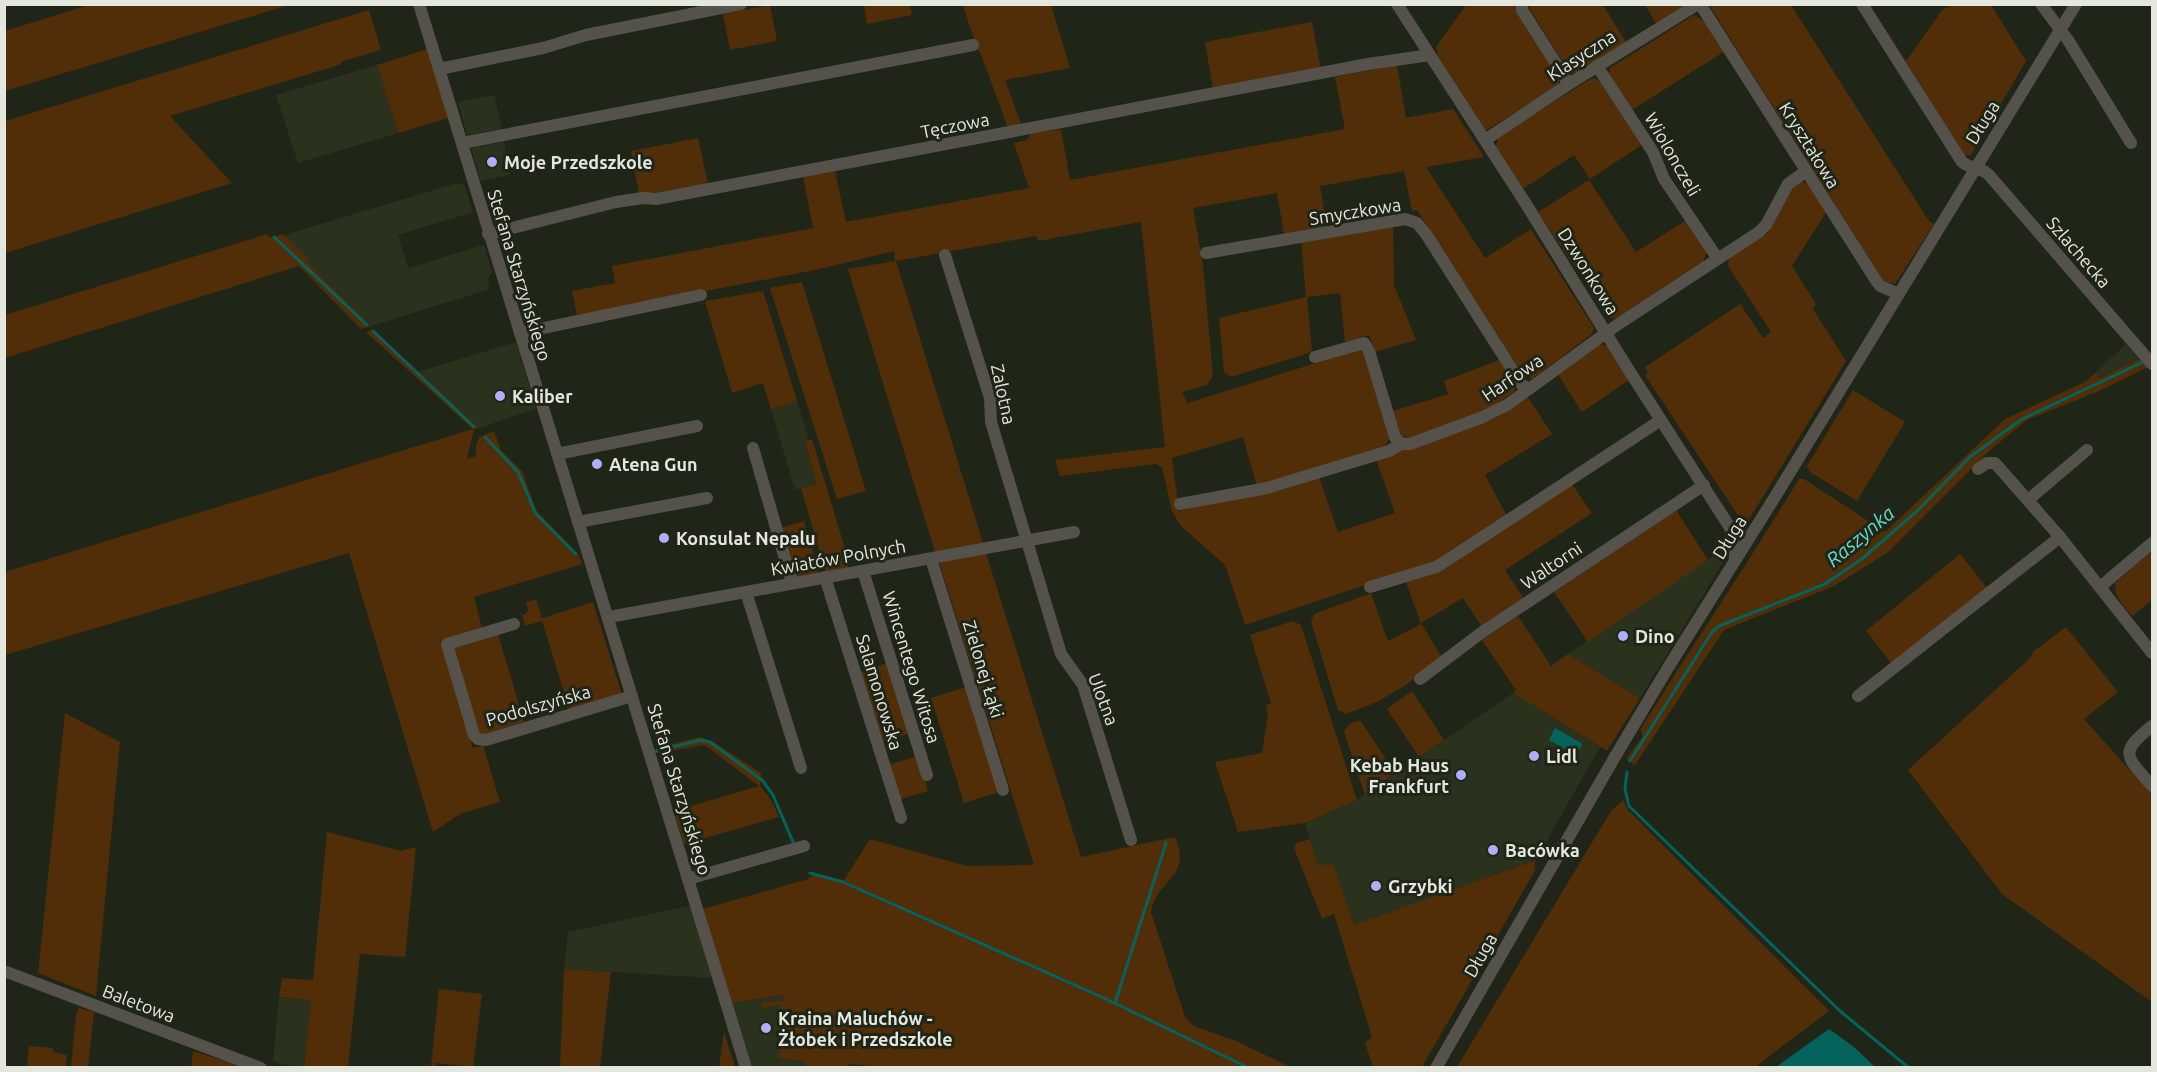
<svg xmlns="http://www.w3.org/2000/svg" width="2157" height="1072" font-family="Ubuntu,sans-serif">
<rect width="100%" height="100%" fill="#202617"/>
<g fill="#2a311c">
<polygon points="377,65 398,133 298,163 276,95"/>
<polygon points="494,95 502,129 467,135 458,102"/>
<polygon points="504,142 510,175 481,181 471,148"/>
<polygon points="457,183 464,184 473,212 398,235 408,268 484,245 492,271 487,280 490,289 371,326 307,262 309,261 284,235"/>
<polygon points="516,342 536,409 479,428 418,372"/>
<polygon points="2126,344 2139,359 2098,378 2095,373"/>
<polygon points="797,401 809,440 806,442 817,484 795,490 771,409"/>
<polygon points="1722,550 1727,556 1640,698 1568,654"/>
<polygon points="1513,693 1600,747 1536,860 1344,929 1318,865 1305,823 1357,800"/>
<polygon points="688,906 692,907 712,978 564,969 568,932"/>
<polygon points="783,995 789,1016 781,1043 806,1061 805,1067 752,1067 731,1003"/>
<polygon points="279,997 311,1000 304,1067 295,1067 273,1061"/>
</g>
<g fill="#512d08">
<polygon points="92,4 289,4 289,5 5,91 5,31"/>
<polygon points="969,4 1051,5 1070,68 1005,80 1022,126 1008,128 980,52 978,51 963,6"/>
<polygon points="1957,4 1991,5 2026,61 1971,155 1963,155 1906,61 1943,9"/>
<polygon points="770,5 777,41 730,50 723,14"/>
<polygon points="864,5 910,5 912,15 867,24"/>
<polygon points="1466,5 1514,5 1560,77 1558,86 1485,131 1438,56 1436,47"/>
<polygon points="1529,5 1603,5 1626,42 1576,74 1569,72 1529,8"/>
<polygon points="1645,5 1686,5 1656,23"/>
<polygon points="1709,5 1791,5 1929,221 1934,224 1895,284 1884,282"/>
<polygon points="369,10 381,50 343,61 339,65 170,116 232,183 5,253 5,121"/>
<polygon points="1694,15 1706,22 1725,51 1632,110 1609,75 1610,68"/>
<polygon points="1312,22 1321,69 1213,89 1205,42"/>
<polygon points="427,49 448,118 398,133 377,65"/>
<polygon points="1397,65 1406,118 1453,109 1484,157 1426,167 1485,258 1531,229 1594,328 1592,334 1532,379 1524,376 1417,210 1412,211 1404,171 1320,186 1327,227 1284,234 1277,193 1193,208 1203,265 1213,376 1207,385 1182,392 1187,403 1358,350 1364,352 1390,438 1385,446 1271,481 1257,487 1243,437 1172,458 1179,511 1319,477 1338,532 1395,513 1376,459 1462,431 1497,417 1527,396 1552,434 1485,475 1507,516 1437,561 1245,625 1225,565 1181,526 1172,511 1162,467 1156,464 1060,476 1055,460 1165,447 1141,222 1038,241 1036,236 896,261 984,546 935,552 848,269 895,261 894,251 820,269 577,316 572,291 615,283 612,266 813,228 803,176 835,171 846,222 1029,188 1014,143 1027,140 1030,134 1061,129 1070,180 1345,129 1335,77"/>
<polygon points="1592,78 1600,80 1642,145 1590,179 1574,155 1523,189 1496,147 1498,137"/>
<polygon points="698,138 708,184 639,195 631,151"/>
<polygon points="1589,180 1636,252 1685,221 1707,252 1703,262 1617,318 1609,318 1538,212"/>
<polygon points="1801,181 1809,184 1827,211 1792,266 1816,304 1813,309 1846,361 1745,526 1645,375 1648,373 1645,367 1740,304 1763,338 1771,332 1728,266 1729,257 1768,233 1791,187"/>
<polygon points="1393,226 1394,285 1416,340 1375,352 1369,335 1345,342 1340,293 1307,297 1312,352 1231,377 1224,372 1219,318 1306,297 1301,241"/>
<polygon points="267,234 270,238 283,234 310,261 307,262 371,326 361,329 299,266 5,358 5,315"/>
<polygon points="802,282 866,491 837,499 770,288"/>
<polygon points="763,291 797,401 771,409 763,383 732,393 705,301"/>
<polygon points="374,330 479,428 474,429 467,459 476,456 476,446 479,437 494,431 501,450 522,471 536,510 579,556 582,564 474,597 482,628 440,641 473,748 483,745 500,802 460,814 433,832 349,553 5,655 5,572 473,429 366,332"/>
<polygon points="1598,344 1608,346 1629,380 1582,412 1557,373"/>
<polygon points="1502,359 1516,381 1514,392 1483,413 1408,439 1401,435 1393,411 1448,394 1444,381"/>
<path d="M2139 359 2148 367 2099 391 2027 420 1990 450 1887 553 1834 586 1724 630 1635 765 1626 759 1642 737 1641 728C1693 645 1748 563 1799 479H1804L1885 532 2005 419 2087 381 2095 373 2099 378Z"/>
<polygon points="1853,390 1905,422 1857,501 1810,472 1807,466"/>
<polygon points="812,439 849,562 847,570 826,573 801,488 817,484 805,441"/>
<polygon points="1571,483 1592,513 1505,570 1524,599 1482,627 1463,598 1421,623 1441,656 1406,685 1377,702 1346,714 1338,710 1311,622 1314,614 1371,593 1388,641 1421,624 1406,582 1447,568"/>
<polygon points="1676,510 1708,560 1588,642 1554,592"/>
<polygon points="804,521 819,576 794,580 780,528"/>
<path d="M2150 552 2152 556V600L2132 616C2124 606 2114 597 2115 583Z"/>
<path d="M986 553 1081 857 1175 837C1193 877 1156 880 1151 912L1185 1017 1194 1026 1236 1041 1290 1067 892 1068 849 1064 848 1067H805V1061L778 1058 785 1026 777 1028 775 1021 784 1017 779 1004 763 1009 761 1002 784 1001 783 995 731 1003 703 909 808 879 814 874 844 880 870 839 967 866 1034 865 939 562Z"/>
<polygon points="1960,554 1987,588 1892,664 1866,631"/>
<polygon points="536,599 542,618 593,602 622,695 570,711 542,621 525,626 522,615 526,614 528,611 526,602"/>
<polygon points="1518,616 1551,666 1568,654 1640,698 1607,751 1513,693 1516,690 1482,640"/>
<polygon points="1293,621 1301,625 1357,800 1305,823 1238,832 1215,762 1262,753 1268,714 1266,705 1271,703 1250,635"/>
<polygon points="2066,627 2118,692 2084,719 2152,795 2152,1002 2002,894 1908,770 2029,659 2034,651"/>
<polygon points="498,634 524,722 483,735 480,734 453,650 456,646"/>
<polygon points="888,663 910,733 881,743 859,672"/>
<polygon points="966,687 999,792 964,803 931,698"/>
<polygon points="1412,691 1444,740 1419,757 1387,709"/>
<polygon points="65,713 120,742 96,996 38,973"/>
<polygon points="1360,720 1395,773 1365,795 1344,732 1349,724"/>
<polygon points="699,737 712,741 761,773 760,786 770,798 779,817 684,844 674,811 759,786 705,745 657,753 656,748"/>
<polygon points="917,756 928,791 898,800 888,765"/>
<polygon points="1623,800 1628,810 1829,1011 1755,1067 1457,1067 1611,811"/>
<polygon points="327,832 393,849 401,851 416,847 405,957 360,954 348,1067 304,1067 311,1000 279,997 282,978 313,980"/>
<polygon points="1310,839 1318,865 1333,864 1354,925 1536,860 1534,866 1536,869 1422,1067 1373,1067 1365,1043 1372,1037 1334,914 1322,919 1294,848 1297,843"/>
<polygon points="564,969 611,972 600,1067 560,1067"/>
<polygon points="439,989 482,994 473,1067 436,1063 435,1067 431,1067"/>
<polygon points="79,1008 94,1012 88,1067 71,1067 76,1015"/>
<polygon points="724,1032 735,1067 719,1067"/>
<polygon points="29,1046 53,1048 53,1052 67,1055 66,1067 27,1067"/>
<polygon points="193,1051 243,1067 191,1068"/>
</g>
<g fill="#05635d">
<polygon points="1555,728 1581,743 1582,745 1577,754 1575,755 1549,740"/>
<polygon points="1829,1029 1854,1047 1875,1067 1776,1067"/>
</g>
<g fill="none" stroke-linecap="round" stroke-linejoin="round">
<g stroke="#05635d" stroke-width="3">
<polyline points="274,237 367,325"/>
<polyline points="373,331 474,427"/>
<polyline points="485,437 518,472 536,514 576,554"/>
<polyline points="656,751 701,740 710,742 762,780 773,795 793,842"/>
<polyline points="1630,761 1712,632 1719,626 1825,584 1863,558 1917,511 1970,457 2022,419 2143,362"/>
<polyline points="1627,772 1625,789 1629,806 1840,1011 1909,1068"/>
<polyline points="810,873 843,882 1106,999 1249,1068"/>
<polyline points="1115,1003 1166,843"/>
</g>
<g stroke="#54524a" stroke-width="12">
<polyline points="419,4 746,1068"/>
<polyline points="1397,4 1526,204 1630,372 1729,526 1733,533 1735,561"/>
<polyline points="1522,4 1522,10 1569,84"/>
<polyline points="1700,4 1877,282 1880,286 1899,294"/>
<path d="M1862 4 1962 162C1971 169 1981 167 1989 175L2152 364"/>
<polyline points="2041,4 2068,40 2131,143"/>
<polyline points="1597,66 1653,152 1664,179 1718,259"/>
<polyline points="439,69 543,48 586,35 741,4"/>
<polyline points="1485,140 1569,84 1698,4"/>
<polyline points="462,143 973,45"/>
<polyline points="488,234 616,202 643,198 656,199 1368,64 1430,55"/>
<polyline points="1206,253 1405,219 1417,223 1426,234 1522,385 1529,389"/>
<polyline points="945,255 990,398 991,422 1061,654 1083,685 1131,840"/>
<polyline points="520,333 701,295"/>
<polyline points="1315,357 1364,343 1369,351 1395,437 1401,444"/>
<polyline points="753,448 792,583"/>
<polyline points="557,454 697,426"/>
<polyline points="1978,469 1987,463 1995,463 2060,537 2152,653"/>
<polyline points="2028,500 2087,450"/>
<polyline points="1180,504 1267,488 1389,451 1401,444 1410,444 1483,417 1507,405 1617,325 1759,232 1766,225 1788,184 1805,172"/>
<polyline points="578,522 707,498"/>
<polyline points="931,559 1003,790"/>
<polyline points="863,571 927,775"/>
<polyline points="825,577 901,818"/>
<polyline points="1370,587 1436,567 1446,561 1661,420"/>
<polyline points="2100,587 2152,543"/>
<polyline points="746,592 801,768"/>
<polyline points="609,617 1074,532"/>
<polyline points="514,624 447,644 474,735 478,739 486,740 632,696"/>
<polyline points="1420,679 1481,633 1704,485"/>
<polyline points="1858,696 2060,537"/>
<path d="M2152 726C2118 753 2126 756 2152 786"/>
<polyline points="688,879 804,846"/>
<polyline points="4,971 261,1068"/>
<polyline points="1436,1068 1613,760 1669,666 1773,500 2076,4"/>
</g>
</g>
<g fill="#aeaefa" stroke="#202617" stroke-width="2">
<circle cx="492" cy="162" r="6"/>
<circle cx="500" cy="396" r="6"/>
<circle cx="597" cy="464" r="6"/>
<circle cx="664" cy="538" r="6"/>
<circle cx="1623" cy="636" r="6"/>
<circle cx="1534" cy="756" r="6"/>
<circle cx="1461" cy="775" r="6"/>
<circle cx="1493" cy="850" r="6"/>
<circle cx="1376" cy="886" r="6"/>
<circle cx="766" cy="1028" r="6"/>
</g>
<g text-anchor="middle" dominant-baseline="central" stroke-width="6" stroke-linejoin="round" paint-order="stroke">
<g font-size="18" fill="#e3e7dd" stroke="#202617">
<text transform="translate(1581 55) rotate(-33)">Klasyczna</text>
<text transform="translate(1982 122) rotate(-58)">Długa</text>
<text transform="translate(955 125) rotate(-11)">Tęczowa</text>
<text transform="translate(1810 145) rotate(58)">Kryształowa</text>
<text transform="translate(1673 154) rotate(60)">Wiolonczeli</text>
<text transform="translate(1355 211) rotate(-9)">Smyczkowa</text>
<text transform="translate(2079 252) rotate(49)">Szlachecka</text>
<text transform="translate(1589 271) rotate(58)">Dzwonkowa</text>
<text transform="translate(520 275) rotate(73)">Stefana Starzyńskiego</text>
<text transform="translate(1512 377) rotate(-34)">Harfowa</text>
<text transform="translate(1004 394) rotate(78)">Zalotna</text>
<text transform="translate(1729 537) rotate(-58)">Długa</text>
<text transform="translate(838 557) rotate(-10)">Kwiatów Polnych</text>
<text transform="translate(1551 565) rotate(-34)">Waltorni</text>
<text transform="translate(912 667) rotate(73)">Wincentego Witosa</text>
<text transform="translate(984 669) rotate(73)">Zielonej Łąki</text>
<text transform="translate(880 692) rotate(73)">Salamonowska</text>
<text transform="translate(1104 699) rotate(69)">Ulotna</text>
<text transform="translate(538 705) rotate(-16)">Podolszyńska</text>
<text transform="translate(680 789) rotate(73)">Stefana Starzyńskiego</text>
<text transform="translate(1480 955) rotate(-60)">Długa</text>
<text transform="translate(139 1003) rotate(21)">Baletowa</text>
</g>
<g font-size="18" font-weight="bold" fill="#e3e7dd" stroke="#202617" text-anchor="start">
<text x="504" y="162">Moje Przedszkole</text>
<text x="512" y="396">Kaliber</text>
<text x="609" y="464">Atena Gun</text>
<text x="676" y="538">Konsulat Nepalu</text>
<text x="1635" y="636">Dino</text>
<text x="1546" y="756">Lidl</text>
<text x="1449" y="765" text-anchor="end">Kebab Haus<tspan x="1449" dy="21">Frankfurt</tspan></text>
<text x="1505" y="850">Bacówka</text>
<text x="1388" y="886">Grzybki</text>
<text x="778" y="1018">Kraina Maluchów -<tspan x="778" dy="21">Żłobek i Przedszkole</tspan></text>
</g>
<g font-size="20" font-style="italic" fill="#66dbd2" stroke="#202617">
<text transform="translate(1860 536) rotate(-40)">Raszynka</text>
</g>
</g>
<rect width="2157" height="1072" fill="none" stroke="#e3e7dd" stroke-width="12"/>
</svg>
